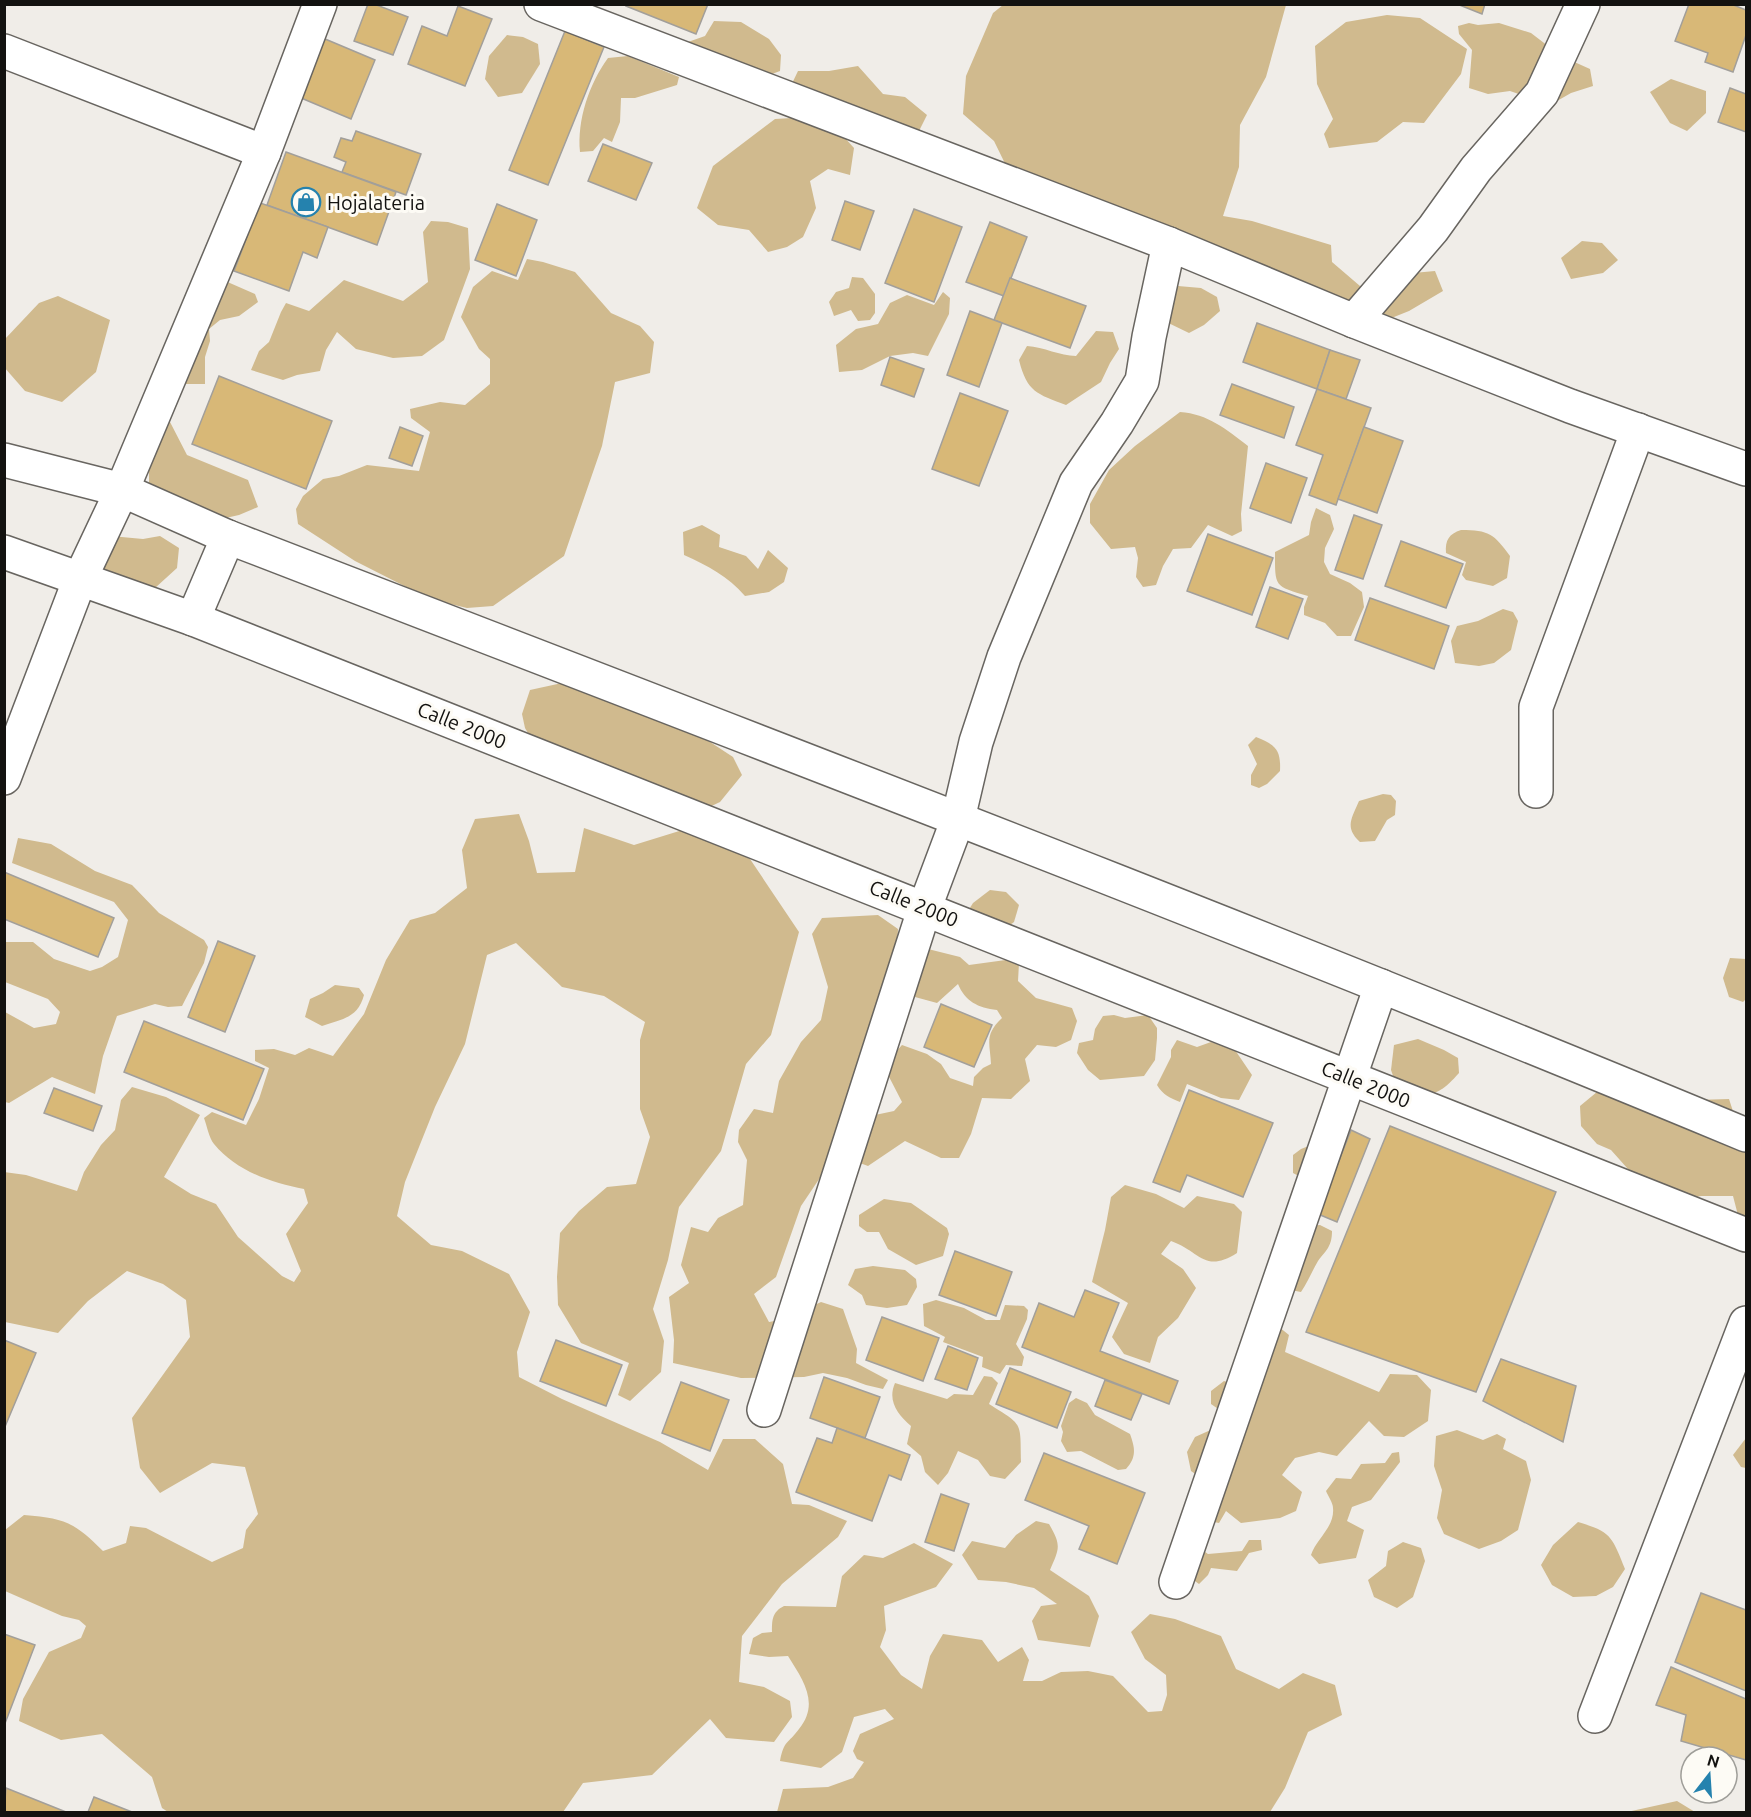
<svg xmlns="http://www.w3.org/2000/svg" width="1751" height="1817" font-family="Ubuntu,sans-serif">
<rect width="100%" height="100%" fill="#f0ede8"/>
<g fill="#d0ba8e">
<polygon points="1003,5 1286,5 1266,77 1240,125 1239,167 1223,216 1252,221 1331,245 1332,262 1360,286 1402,274 1435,271 1443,291 1409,311 1369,327 1017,188 994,141 963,114 966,76 993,13"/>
<polygon points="1387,15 1420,18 1467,49 1461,74 1424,123 1403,122 1377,142 1329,148 1324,134 1333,119 1317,84 1315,46 1346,22"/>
<polygon points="714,21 741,22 769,39 781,55 780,71 764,77 685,49 688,42 705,36"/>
<polygon points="1469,23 1478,25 1499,23 1531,33 1561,56 1590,69 1593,86 1571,93 1550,105 1510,91 1488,94 1469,88 1472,50 1459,34 1458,26"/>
<polygon points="507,35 523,37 538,44 540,64 522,93 498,97 485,79 489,56"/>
<path d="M628 56 679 77 677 85 635 98H621L620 122 612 142 604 138 593 151 580 152C577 120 589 84 608 58Z"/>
<polygon points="858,66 883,94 905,97 927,115 918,133 786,96 798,71 829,71"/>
<polygon points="1671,79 1706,91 1706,113 1687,131 1670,123 1650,92"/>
<polygon points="825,116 854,148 850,175 828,169 810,181 816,208 803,237 787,247 768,252 749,230 718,225 697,208 713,166 775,119"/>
<polygon points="431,221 448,222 468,228 470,269 444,340 422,356 393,358 356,349 337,332 326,350 320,371 297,375 283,380 251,370 259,351 269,342 281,312 286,303 309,311 344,280 403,301 428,282 423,232"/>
<polygon points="1582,241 1602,243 1618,260 1603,273 1571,279 1561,258"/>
<polygon points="527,259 543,262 575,272 611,313 640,326 654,342 650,373 615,382 602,446 564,556 493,606 467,608 430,599 355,561 298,524 296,509 303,496 323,479 339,476 367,465 419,471 430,432 411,418 410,409 440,402 465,405 490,384 490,359 479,349 461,317 473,287 492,271 518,280"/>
<polygon points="852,277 863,278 875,294 875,313 870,320 858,321 851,310 834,316 829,302 836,292 849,288"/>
<polygon points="223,280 255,294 258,302 239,316 220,320 209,329 210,341 205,357 205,384 173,384"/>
<polygon points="1178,286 1201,288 1217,297 1220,311 1204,325 1189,333 1156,317 1160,294"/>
<polygon points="943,292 950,298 949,314 928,356 913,353 890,356 862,370 839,372 836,345 856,329 878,324 890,303 907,295 934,305"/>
<polygon points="58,296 110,320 96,372 62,402 25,391 4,367 5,339 39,303"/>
<path d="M1096 331 1113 332 1119 349 1110 363 1101 382 1066 405C1037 394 1027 392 1019 360L1027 346C1044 347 1060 356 1076 356Z"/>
<polygon points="153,409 170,422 187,455 248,480 258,507 239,515 190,526 149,486 149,469 134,457"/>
<path d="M1180 412C1208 414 1226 429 1248 446L1241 514 1242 531 1232 536 1208 525 1191 548 1173 549 1163 566 1156 585 1143 587 1136 577 1138 558 1135 547 1111 549 1090 523V504L1109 470 1135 446Z"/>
<path d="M1316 508 1330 515 1334 529 1325 548 1324 562 1330 574 1350 583 1362 592 1364 607 1351 636H1337L1325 623 1304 615V607L1308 596C1274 586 1275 587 1275 552L1309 535 1311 522Z"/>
<path d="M702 525 720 535 719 547 746 556 758 569 768 550 788 568 784 582 769 592 745 596C728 576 708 566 684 555L683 532Z"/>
<path d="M1461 530C1489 530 1494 534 1510 556L1507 578 1493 586 1466 580 1462 575 1466 562 1446 553C1445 540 1449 534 1461 530Z"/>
<polygon points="111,536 143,539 160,536 179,548 177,568 155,588 94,598"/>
<polygon points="1503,609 1513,612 1518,621 1511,650 1494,663 1479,666 1455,663 1451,641 1457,626 1478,621"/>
<polygon points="562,683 675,719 733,757 742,775 720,802 680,821 552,774 525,728 522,714 530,690"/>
<path d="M1256 737C1276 745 1281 750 1280 771L1267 784 1259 788 1251 785V775L1257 764 1248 745Z"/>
<path d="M1383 794 1391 795 1396 801 1395 815 1387 820 1375 841 1360 842C1344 827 1352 818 1359 801Z"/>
<path d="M519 814 529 841 537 873 575 872 584 828 634 845 689 828 750 859 799 932 771 1035 746 1064 721 1151 679 1207 668 1260 653 1309 664 1341 661 1372 630 1401 618 1395 629 1363 581 1343 558 1305 557 1277 560 1233 579 1211 607 1187 636 1184 650 1137 640 1109V1040L645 1022 604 996 562 987 516 943 487 955 465 1044 435 1107 405 1182 397 1216 431 1245 462 1251 509 1274 530 1312 517 1352 519 1377 562 1399 660 1442 708 1470 723 1439H755L783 1464 792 1504 809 1505 847 1521 838 1537 782 1584 742 1636 739 1682 764 1687 790 1701 792 1717 774 1742 726 1738 710 1719 652 1775 583 1783 563 1812H168L162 1808 152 1777 102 1734 61 1740 19 1721 23 1699 49 1652 81 1638 86 1626 79 1620 62 1616 5 1591V1530L24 1515C65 1518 75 1523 103 1551L126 1543 130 1526 146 1528 212 1562 243 1548 246 1530 258 1514 245 1467 212 1463 160 1493 140 1468 132 1418 190 1337 186 1300 163 1284 127 1271 88 1301 58 1333 5 1322 4 1172 26 1175 77 1191 84 1172 101 1145 115 1130 121 1100 132 1087 166 1097 200 1115 164 1177 191 1194 216 1204 238 1237 282 1276 294 1282 301 1271 286 1234 308 1203 304 1189C272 1183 236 1171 214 1144 209 1138 207 1126 204 1118L212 1112 246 1125 259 1099 269 1068 255 1061V1050L274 1049 295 1055 309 1048 333 1056 364 1014 386 960 410 920 435 913 467 888 462 850 475 819Z"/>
<polygon points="18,838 51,844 95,871 132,885 159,913 204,940 208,947 204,963 182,1006 168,1007 155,1004 117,1016 103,1056 95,1094 52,1077 9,1103 5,1102 5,1012 34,1028 56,1024 60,1012 48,999 5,982 5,942 33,942 54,959 90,971 102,967 118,957 128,920 114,902 12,863"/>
<polygon points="990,890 1006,892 1019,905 1014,922 994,937 960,924 973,903"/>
<polygon points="878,915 898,929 897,950 844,1142 801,1206 776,1277 754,1294 769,1322 797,1317 808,1308 821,1302 843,1309 857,1349 856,1363 888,1380 883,1389 866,1385 847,1378 823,1373 804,1377 741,1378 673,1363 674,1340 669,1297 689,1283 681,1265 691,1227 708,1232 718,1218 743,1205 747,1160 738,1142 739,1130 754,1109 773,1113 779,1081 801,1042 821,1020 828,987 812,934 822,918"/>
<path d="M920 947 960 957 969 965 1013 959 1019 963 1018 981 1036 998 1072 1008 1077 1021 1071 1040 1056 1047 1037 1045 1025 1059 1030 1081 1011 1099 982 1098 971 1134 959 1158H941L905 1141 868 1166 849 1159 856 1119 894 1111 902 1102 886 1071 891 1057 902 1045 927 1054 941 1064 950 1078 973 1086 974 1077 983 1068 991 1064C990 1043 984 1035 1002 1018L997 1010C978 1008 965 1001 958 984L937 1003 915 997 898 984Z"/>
<polygon points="1730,958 1746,959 1746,999 1743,1002 1729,997 1723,978"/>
<path d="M335 985 359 988 364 995C358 1018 342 1019 322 1026L305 1017 310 999 323 993Z"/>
<polygon points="1114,1015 1125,1018 1148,1015 1157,1028 1157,1038 1155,1060 1144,1076 1100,1080 1088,1070 1077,1053 1079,1043 1093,1040 1095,1029 1103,1016"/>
<path d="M1418 1039 1444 1050 1458 1058 1459 1073C1437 1098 1429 1097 1398 1090L1391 1070 1394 1045Z"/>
<path d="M1177 1040 1197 1047 1211 1042 1235 1050 1252 1075 1239 1100 1221 1098 1187 1084 1180 1102C1170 1098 1163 1095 1157 1085L1171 1057V1050Z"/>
<polygon points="1603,1087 1695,1100 1729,1099 1743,1142 1746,1144 1746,1222 1740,1223 1733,1196 1701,1196 1682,1200 1636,1178 1611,1150 1597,1144 1581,1126 1580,1106"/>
<polygon points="1329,1138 1310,1182 1293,1173 1293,1155 1301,1149"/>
<path d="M1125 1185 1156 1194 1184 1208 1197 1196 1234 1204 1242 1212 1237 1253C1204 1274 1200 1251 1171 1241L1161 1254 1183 1269 1196 1288 1178 1318 1158 1337 1150 1363 1124 1354 1112 1337 1128 1303 1092 1282 1105 1230 1111 1197Z"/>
<polygon points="884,1199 911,1203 947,1228 949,1234 943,1256 916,1265 888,1249 879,1232 867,1232 859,1226 859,1215"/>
<path d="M1320 1225 1332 1231C1332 1247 1326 1250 1318 1261 1312 1271 1308 1282 1301 1292L1280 1288C1273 1263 1268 1250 1285 1228Z"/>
<polygon points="873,1266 905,1270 916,1279 917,1287 907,1305 887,1308 866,1305 862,1295 848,1285 855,1269"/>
<polygon points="936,1300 964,1308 986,1320 1000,1320 1005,1305 1024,1306 1028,1310 1027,1319 1016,1344 1024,1357 1022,1366 1006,1365 1000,1374 982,1367 983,1357 943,1342 945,1337 924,1326 923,1304"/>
<polygon points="1274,1323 1289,1335 1285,1352 1379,1392 1390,1374 1417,1375 1431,1390 1428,1421 1404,1437 1384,1436 1369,1421 1337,1456 1319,1452 1295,1458 1282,1475 1302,1492 1296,1511 1280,1518 1241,1523 1226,1511 1219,1523 1199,1519 1207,1482 1191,1471 1187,1452 1195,1437 1215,1428 1231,1418 1211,1404 1211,1391 1224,1381 1246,1388"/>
<path d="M984 1376 992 1377 998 1383 989 1404C1024 1426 1020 1421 1021 1462L1005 1479 990 1476 978 1460 958 1451 948 1473 938 1485 925 1472 921 1456 907 1444 911 1426C898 1415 887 1401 895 1383L947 1399 954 1394 973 1395Z"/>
<path d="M1076 1398 1087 1403 1095 1415 1130 1434C1135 1448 1137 1457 1126 1469L1118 1470 1081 1451 1067 1452 1061 1441 1063 1432 1061 1426 1069 1403Z"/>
<polygon points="1457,1430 1483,1440 1497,1434 1506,1439 1503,1449 1526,1461 1531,1480 1518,1530 1501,1541 1479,1549 1444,1534 1437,1518 1442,1490 1434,1466 1436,1436"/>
<polygon points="1746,1438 1746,1468 1741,1467 1733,1455"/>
<path d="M1399 1452 1400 1462 1371 1500 1352 1507 1347 1521 1364 1530 1356 1558 1319 1564 1311 1555C1316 1539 1335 1527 1333 1508 1333 1503 1328 1496 1326 1491L1336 1478 1351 1479 1361 1464 1385 1463 1392 1453Z"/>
<path d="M1036 1521 1049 1524C1062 1546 1059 1549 1050 1570L1089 1596 1099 1616 1090 1647 1038 1640 1032 1621 1041 1606 1057 1604 1034 1588 1006 1582 978 1580 962 1555 972 1541 1005 1548 1016 1535Z"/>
<path d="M1578 1522C1612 1532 1612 1537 1625 1569L1613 1587 1596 1596 1573 1597 1552 1585 1541 1565 1553 1545Z"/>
<polygon points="1249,1540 1261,1540 1262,1550 1249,1553 1237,1571 1211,1568 1208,1575 1199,1584 1188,1576 1201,1549 1208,1554 1242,1551"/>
<polygon points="1403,1542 1421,1548 1425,1561 1413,1597 1397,1608 1374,1597 1368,1580 1386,1566 1388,1551"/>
<path d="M914 1543 953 1564 936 1587 884 1606 886 1630 880 1647 901 1675 922 1689 930 1656 943 1634 982 1640 998 1662 1022 1647 1029 1660 1023 1681H1042L1061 1672 1088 1671 1113 1676 1148 1712 1162 1711 1167 1695 1166 1675 1145 1659 1131 1632 1150 1614 1175 1619 1221 1636 1236 1669 1279 1689 1303 1673 1335 1685 1342 1715 1308 1732 1285 1788 1270 1812H777L783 1789 828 1787 853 1778 864 1762 857 1759 853 1751 860 1734 894 1719 885 1709 854 1717 842 1752 821 1768 780 1761C784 1740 788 1744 799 1729 820 1703 803 1680 788 1656L769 1657 749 1654 753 1638 762 1633 772 1632C772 1620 772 1612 784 1606L836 1607 842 1576 864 1555 883 1558Z"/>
<polygon points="1677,1801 1695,1812 1627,1812"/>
</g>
<g fill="#d8b877" stroke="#a29f9a" stroke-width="1.5">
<polygon points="368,4 374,4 408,17 393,55 354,41"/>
<polygon points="627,4 708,4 696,34 626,6"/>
<polygon points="1457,4 1485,4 1482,14"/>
<polygon points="1689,4 1731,4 1746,10 1746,35 1733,72 1705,62 1708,53 1675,41"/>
<polygon points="458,6 492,19 465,86 408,64 422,26 447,36"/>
<polygon points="565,31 604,47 548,185 509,170"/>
<polygon points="318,36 375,60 351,119 294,95"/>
<polygon points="1730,88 1746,94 1746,132 1718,122"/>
<polygon points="356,131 421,154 406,195 342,172 346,162 334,157 341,138 352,141"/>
<polygon points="603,144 652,163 636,200 588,181"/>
<polygon points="286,152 396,192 377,245 267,205"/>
<polygon points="249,199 328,227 317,258 303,252 289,291 234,271 248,234"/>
<polygon points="845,201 874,211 860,250 832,240"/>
<polygon points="497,204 537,220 516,276 475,260"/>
<polygon points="914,209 962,227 934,302 885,283"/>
<polygon points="990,222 1027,237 1004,296 966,282"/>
<polygon points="1010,278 1086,306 1070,348 994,320"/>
<polygon points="970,311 1002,323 979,387 947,375"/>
<polygon points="1257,323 1330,350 1317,389 1243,362"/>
<polygon points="1330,350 1360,360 1346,399 1317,389"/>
<polygon points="890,357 924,369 914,397 881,385"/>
<polygon points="219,376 332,421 306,489 192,444"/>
<polygon points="1232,384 1294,407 1284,438 1220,415"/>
<polygon points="1317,389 1371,408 1336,505 1309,495 1323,455 1296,445"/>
<polygon points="960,393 1008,411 979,486 932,469"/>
<polygon points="400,427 423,436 412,466 389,458"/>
<polygon points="1364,427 1403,441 1377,513 1338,499"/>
<polygon points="1266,463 1307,478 1291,523 1250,508"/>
<polygon points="1354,515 1382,525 1363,579 1335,570"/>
<polygon points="1208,534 1273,558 1252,615 1187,591"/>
<polygon points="1401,541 1463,564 1446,608 1385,586"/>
<polygon points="1270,587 1303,599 1288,639 1256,627"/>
<polygon points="1370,598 1449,626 1434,669 1355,640"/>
<polygon points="4,872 114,918 98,957 4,919"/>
<polygon points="218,941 255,956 225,1032 188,1017"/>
<polygon points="941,1004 992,1025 974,1067 924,1047"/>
<polygon points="144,1021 264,1069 243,1120 124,1072"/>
<polygon points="54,1088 102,1106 93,1131 44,1113"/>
<polygon points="1189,1090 1273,1123 1243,1197 1187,1175 1180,1192 1153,1182"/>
<polygon points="1390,1126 1556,1192 1476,1392 1306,1332"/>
<polygon points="1351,1130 1370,1139 1337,1222 1318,1214"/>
<polygon points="955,1251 1012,1272 996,1316 939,1295"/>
<polygon points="1085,1290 1119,1303 1100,1351 1178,1381 1169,1404 1022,1347 1039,1303 1074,1317"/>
<polygon points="882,1317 939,1338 923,1381 866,1360"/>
<polygon points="4,1340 36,1353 4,1429"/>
<polygon points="556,1340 622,1365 606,1406 540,1381"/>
<polygon points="948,1346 978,1358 967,1390 935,1379"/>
<polygon points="1501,1359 1576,1386 1563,1442 1483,1401"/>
<polygon points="1010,1368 1071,1392 1057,1428 996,1404"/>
<polygon points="824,1377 880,1397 865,1438 810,1418"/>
<polygon points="1105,1380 1142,1394 1131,1420 1095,1406"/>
<polygon points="681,1382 729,1400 710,1451 662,1433"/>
<polygon points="837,1428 910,1455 901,1480 889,1475 872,1521 796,1492 817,1438 832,1443"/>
<polygon points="1044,1453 1145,1493 1117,1564 1079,1549 1089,1526 1025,1500"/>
<polygon points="941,1494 969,1504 954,1551 925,1542"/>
<polygon points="1701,1593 1746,1610 1746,1691 1675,1662"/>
<polygon points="4,1634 35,1645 4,1726"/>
<polygon points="1671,1667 1746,1699 1746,1760 1681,1741 1686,1715 1656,1705"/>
<polygon points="6,1788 66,1812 4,1812"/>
<polygon points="94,1797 132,1812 88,1812"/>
</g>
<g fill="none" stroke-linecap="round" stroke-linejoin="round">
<g stroke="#686560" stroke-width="36">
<g id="minor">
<polyline points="541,4 1169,244 1354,321 1570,406 1746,469"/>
<polyline points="4,51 264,152"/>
<polyline points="1354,321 1433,229 1476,169 1542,93 1583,4"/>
<path d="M4 460 122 490 228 537C735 733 1244 926 1746 1135"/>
<polyline points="4,552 193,619 1746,1235"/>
<polyline points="193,619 228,537"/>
<polyline points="4,778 80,579 122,490 264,152 320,4"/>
<polyline points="1536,791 1536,707 1638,430"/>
<polyline points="764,1410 925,907 958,819 976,742 1004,657 1076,483 1117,423 1142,381 1149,337 1169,244"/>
<polyline points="1176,1582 1381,986"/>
<polyline points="1595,1716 1746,1323"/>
</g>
</g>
<use href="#minor" stroke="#fff" stroke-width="33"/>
</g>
<defs>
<g id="shop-ring" transform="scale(1.5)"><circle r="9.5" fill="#fdfbf5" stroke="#2582ae" stroke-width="1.5"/><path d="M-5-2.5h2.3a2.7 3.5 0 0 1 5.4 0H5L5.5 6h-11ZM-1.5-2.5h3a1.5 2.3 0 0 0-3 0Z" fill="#2582ae"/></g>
</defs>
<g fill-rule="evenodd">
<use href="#shop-ring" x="306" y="202"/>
</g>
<g text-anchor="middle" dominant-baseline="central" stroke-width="6" stroke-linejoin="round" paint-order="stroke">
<g font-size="20" fill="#131210" stroke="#fdfbf5" text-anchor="start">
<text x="327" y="202">Hojalateria</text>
</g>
<g font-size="20" fill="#131210" stroke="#fdfbf5">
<text transform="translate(462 725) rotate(22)">Calle 2000</text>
<text transform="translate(914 903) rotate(22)">Calle 2000</text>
<text transform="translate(1366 1084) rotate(22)">Calle 2000</text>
</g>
</g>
<rect width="1751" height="1817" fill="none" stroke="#131210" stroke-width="12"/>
<g transform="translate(1709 1775) rotate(17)"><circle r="28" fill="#fdfbf5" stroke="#9f9e99" stroke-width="1.5"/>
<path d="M0-4.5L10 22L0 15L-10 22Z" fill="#2582ae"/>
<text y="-9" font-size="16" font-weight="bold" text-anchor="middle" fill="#131210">N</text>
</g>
</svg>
